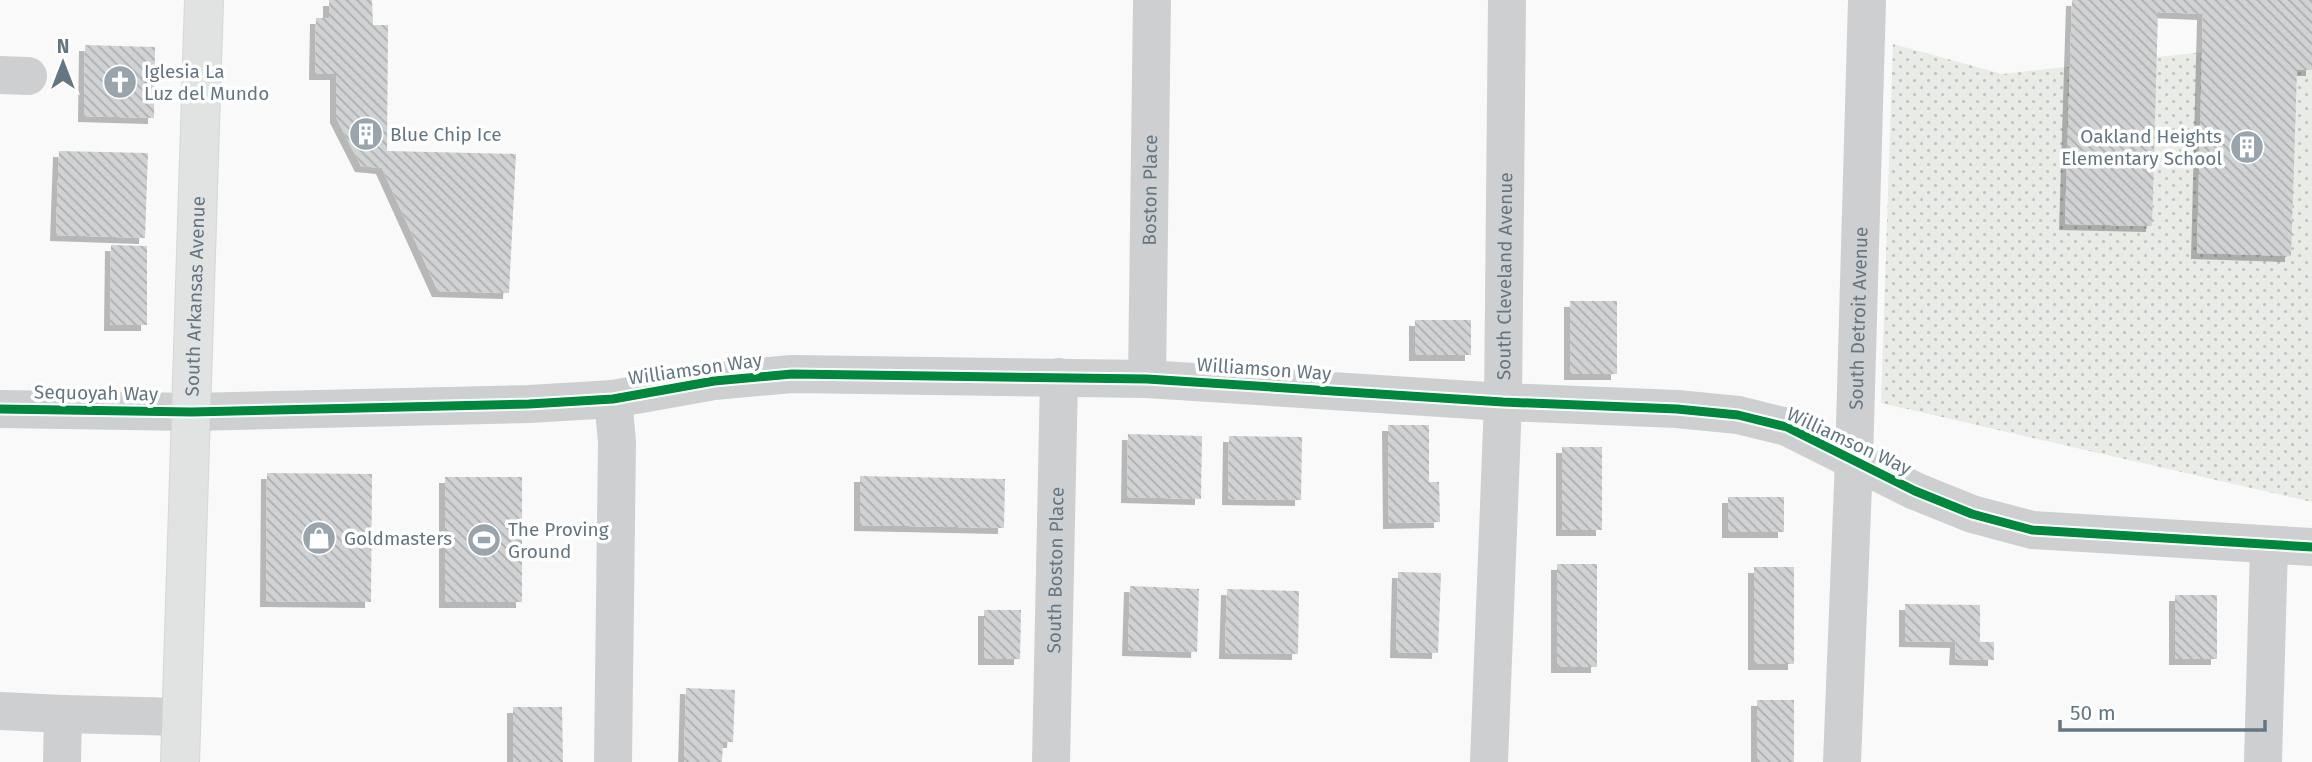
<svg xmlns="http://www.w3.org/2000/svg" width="2312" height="762" font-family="'Fira Sans',sans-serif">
<defs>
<pattern id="park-dots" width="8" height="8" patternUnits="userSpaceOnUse" patternTransform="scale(1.75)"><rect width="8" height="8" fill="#e8ebe6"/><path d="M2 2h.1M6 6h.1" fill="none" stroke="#c0c3c0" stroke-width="1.8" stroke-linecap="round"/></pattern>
<pattern id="building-back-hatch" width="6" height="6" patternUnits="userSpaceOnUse" patternTransform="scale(1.75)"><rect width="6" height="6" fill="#d0d2d3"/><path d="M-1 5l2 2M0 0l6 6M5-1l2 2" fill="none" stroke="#acafb1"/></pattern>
<filter id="shadow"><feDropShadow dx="-6" dy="6" stdDeviation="0" flood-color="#0004"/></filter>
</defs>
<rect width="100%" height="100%" fill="#f9f9f9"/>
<polygon fill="url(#park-dots)" points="2312,40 2312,502 1881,403 1893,44 2002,74"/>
<g fill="url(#building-back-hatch)" filter="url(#shadow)">
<polygon points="329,0 372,0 373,25 388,25 387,151 516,154 509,293 438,291 382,168 361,166 336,117 336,74 315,74 316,18 329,18"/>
<polygon points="2072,0 2312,0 2312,70 2297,70 2291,256 2197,253 2203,14 2158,12 2152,226 2065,224"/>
<polygon points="85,45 155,47 154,118 84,116"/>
<polygon points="59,151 148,153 145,238 56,235"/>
<polygon points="111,245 147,246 147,325 110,325"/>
<rect x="1570" y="301" width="47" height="73"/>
<rect x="1415" y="320" width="56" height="35"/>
<polygon points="1388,425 1429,425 1429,482 1439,482 1440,522 1389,523"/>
<polygon points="1128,434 1202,436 1201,499 1127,497"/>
<polygon points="1229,436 1302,437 1301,500 1228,499"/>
<rect x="1562" y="447" width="40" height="83"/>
<polygon points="267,473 372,474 371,602 266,601"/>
<polygon points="860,476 1005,479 1004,528 860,525"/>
<rect x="445" y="477" width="77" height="125"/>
<rect x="1728" y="497" width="56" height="35"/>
<rect x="1557" y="564" width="40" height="103"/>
<rect x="1754" y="567" width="40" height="97"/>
<polygon points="1398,572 1441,573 1438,653 1396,652"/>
<polygon points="1130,586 1199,589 1197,652 1128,650"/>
<polygon points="1227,589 1299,591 1298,654 1225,653"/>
<rect x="2175" y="595" width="42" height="64"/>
<polygon points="1905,604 1980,605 1980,642 1994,642 1994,660 1955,659 1956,642 1905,641"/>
<polygon points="984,610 1021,610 1020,659 984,659"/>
<polygon points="686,688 735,690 733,742 723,742 722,762 684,762"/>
<rect x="1757" y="700" width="37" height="62"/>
<polygon points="513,707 562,707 563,762 513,762"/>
</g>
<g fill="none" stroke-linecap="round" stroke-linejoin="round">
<g stroke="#d5d6d6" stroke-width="40">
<g id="highway">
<path id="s5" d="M180 762 204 0"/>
</g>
</g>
<g stroke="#cecfd0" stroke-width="38">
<polyline points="0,75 28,76"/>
<path id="s1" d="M1147 379 1152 0"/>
<polyline points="613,399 617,442 613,762"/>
<polyline points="0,409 192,412 529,404 613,399 714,381 792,374 1147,379 1503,402 1677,409 1738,415 1787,427 1915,491 1972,514 2032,530 2312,547"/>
<polyline points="0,711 63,714 62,762"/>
<polyline points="63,714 181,717"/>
<path id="s2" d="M1051 762 1059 377"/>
<path id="s3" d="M1489 762 1503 402 1507 0"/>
<path id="s4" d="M1842 762 1854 460 1867 0"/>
<polyline points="2263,762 2269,545"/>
</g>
<use href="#highway" stroke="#e1e2e2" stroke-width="38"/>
<g stroke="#fff" stroke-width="13">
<polyline id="cycleway" points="0,409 192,412 529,404 613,399 714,381 792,374 1147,379 1503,402 1677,409 1738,415 1787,427 1915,491 1972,514 2032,530 2312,547"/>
</g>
<use href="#cycleway" stroke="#00873e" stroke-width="9"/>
</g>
<defs>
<g id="church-disc" transform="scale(1.75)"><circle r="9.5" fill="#99a4ac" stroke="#fff"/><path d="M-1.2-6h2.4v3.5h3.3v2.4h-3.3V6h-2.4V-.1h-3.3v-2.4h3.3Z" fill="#fff"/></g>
<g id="building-disc" transform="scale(1.75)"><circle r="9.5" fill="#99a4ac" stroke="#fff"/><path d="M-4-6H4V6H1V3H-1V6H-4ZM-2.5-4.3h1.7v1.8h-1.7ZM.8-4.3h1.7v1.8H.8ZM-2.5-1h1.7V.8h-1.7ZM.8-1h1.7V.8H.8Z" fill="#fff"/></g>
<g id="shop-disc" transform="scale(1.75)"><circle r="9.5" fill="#99a4ac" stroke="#fff"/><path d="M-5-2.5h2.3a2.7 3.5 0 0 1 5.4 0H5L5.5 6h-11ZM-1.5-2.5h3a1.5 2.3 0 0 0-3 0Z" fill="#fff"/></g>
<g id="stadium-disc" transform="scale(1.75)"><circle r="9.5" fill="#99a4ac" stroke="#fff"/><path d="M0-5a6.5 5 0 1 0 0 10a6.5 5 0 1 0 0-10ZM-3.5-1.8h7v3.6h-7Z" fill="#fff"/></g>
</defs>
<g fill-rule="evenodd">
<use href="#church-disc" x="120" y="82"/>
<use href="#building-disc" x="366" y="134"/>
<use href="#building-disc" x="2247" y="147"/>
<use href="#shop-disc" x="319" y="538"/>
<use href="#stadium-disc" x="484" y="540"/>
</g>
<g text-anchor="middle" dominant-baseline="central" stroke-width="7" stroke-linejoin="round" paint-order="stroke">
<g font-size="19" fill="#657683" stroke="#fff" text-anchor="start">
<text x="144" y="71">Iglesia La<tspan x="144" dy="22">Luz del Mundo</tspan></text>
<text x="390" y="134">Blue Chip Ice</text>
<text x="2222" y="136" text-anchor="end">Oakland Heights<tspan x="2222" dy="22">Elementary School</tspan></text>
<text x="508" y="529">The Proving<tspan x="508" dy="22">Ground</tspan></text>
<text x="344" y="538">Goldmasters</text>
</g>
<g font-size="19" fill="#657683" stroke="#fff">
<text stroke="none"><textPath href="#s1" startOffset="189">Boston Place</textPath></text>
<text stroke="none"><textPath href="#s3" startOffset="486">South Cleveland Avenue</textPath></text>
<text stroke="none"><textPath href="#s5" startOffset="466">South Arkansas Avenue</textPath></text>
<text stroke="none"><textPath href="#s4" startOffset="444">South Detroit Avenue</textPath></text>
<text transform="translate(695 369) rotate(-8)">Williamson Way</text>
<text transform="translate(1264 369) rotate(4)">Williamson Way</text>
<text transform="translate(96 393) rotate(1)">Sequoyah Way</text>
<text transform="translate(1849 441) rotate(25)">Williamson Way</text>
<text stroke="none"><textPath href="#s2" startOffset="192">South Boston Place</textPath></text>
</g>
</g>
<g transform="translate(63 63)" stroke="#ffffff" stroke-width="5" paint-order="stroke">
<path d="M0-5L12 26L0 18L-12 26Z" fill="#657683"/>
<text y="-10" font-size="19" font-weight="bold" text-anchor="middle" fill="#657683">N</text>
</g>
<path d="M2060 720v10h205v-10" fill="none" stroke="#657683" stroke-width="3.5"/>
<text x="2070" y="720" font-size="21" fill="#657683" stroke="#ffffff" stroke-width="5" paint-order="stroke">50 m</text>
</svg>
